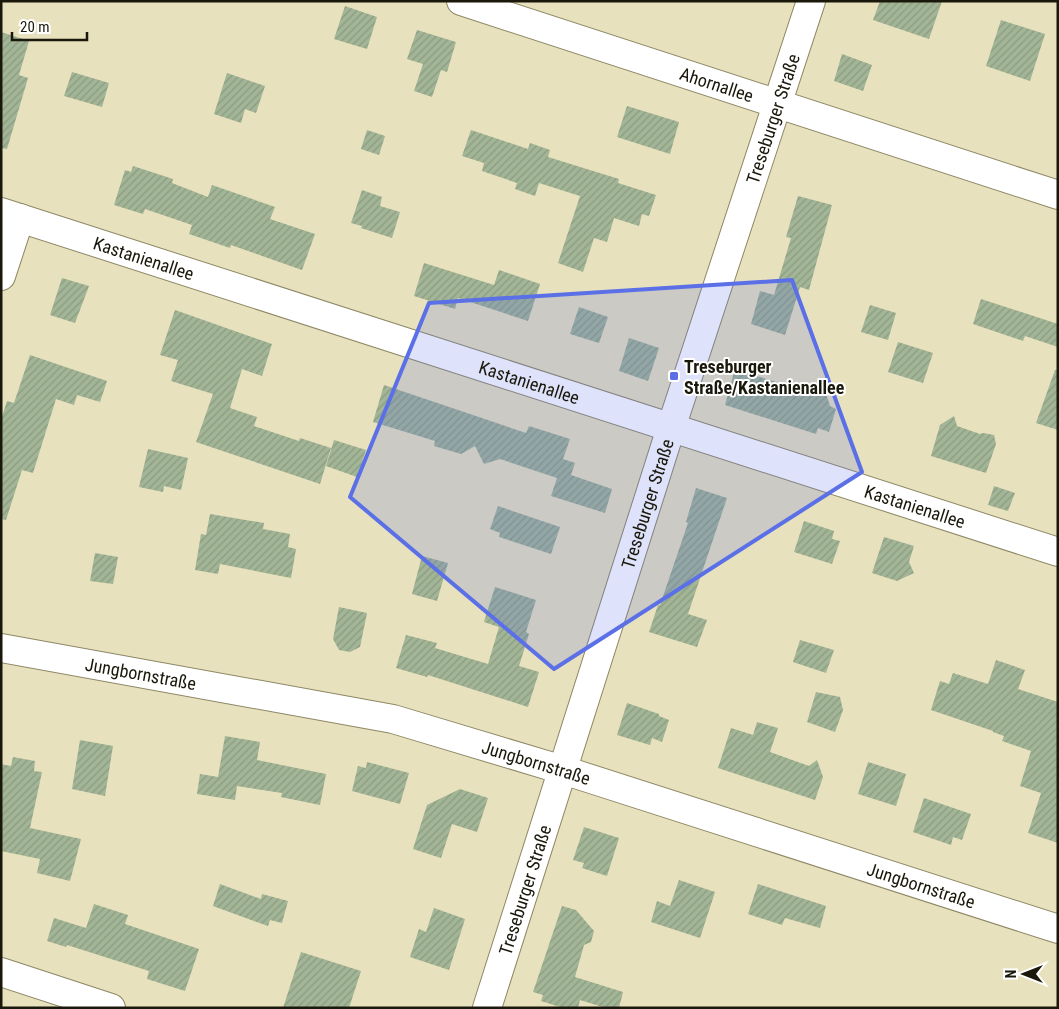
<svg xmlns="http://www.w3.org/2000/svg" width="1059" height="1009" font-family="'Roboto Condensed',sans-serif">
<defs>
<pattern id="building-hatch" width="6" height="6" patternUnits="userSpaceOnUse" patternTransform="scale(1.25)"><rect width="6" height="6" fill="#a2b596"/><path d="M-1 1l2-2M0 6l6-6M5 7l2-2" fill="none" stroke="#8b9b80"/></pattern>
</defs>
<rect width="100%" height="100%" fill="#e8e1bd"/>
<g fill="url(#building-hatch)">
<polygon points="880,1 942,1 929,39 873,20"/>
<polygon points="345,6 377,17 367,49 334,39"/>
<polygon points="1001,20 1045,34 1030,81 986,66"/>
<polygon points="417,30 456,42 447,72 441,70 432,97 414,91 423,64 407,59"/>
<polygon points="1,32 29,41 19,75 28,78 7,149 1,148"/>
<polygon points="842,54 872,65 863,91 834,81"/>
<polygon points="72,72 109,83 102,107 64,96"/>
<polygon points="227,73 265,86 256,113 245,109 241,123 214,114"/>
<polygon points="627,106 679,122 670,154 617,137"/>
<polygon points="367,130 385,136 379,155 361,149"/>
<polygon points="471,130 528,149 530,143 550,150 548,157 619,179 618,183 656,195 649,216 642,214 639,226 614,218 607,242 594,238 583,272 558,263 580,196 539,183 535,196 515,189 517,183 482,171 484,163 462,156"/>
<polygon points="133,166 173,179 172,183 208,197 212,185 275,207 270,219 315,234 302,270 231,245 230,248 189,234 192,225 145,209 143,214 114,205 125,170 131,172"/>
<polygon points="362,190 382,197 380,206 400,212 392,238 361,228 362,226 351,223"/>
<polygon points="798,196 832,205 809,290 800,287 785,335 751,324 760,291 774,295 791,238 786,237"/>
<polygon points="424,263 494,285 499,270 540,284 528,321 458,298 455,309 414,296"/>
<polygon points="62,278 89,286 75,323 50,315"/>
<polygon points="981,299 1058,324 1058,347 1025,336 1023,341 973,324"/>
<polygon points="870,305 896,313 888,340 861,332"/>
<polygon points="579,307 608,317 599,343 570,334"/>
<polygon points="175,310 272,344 262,376 242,369 230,408 257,417 254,426 299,441 300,438 331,448 320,484 196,442 213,394 171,381 178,360 160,355"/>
<polygon points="629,338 659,348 648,381 619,371"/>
<polygon points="898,342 933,353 923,383 888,372"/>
<polygon points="30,355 107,381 100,402 77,395 74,405 56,399 33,473 22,470 6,520 1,519 1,420 7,401 14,403"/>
<polygon points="735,369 814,394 824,387 830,406 836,409 829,432 818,428 816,434 725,405"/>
<polygon points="1055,370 1058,370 1058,430 1036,423"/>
<polygon points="384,385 526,433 529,426 570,439 563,459 575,463 571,475 612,489 605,513 551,496 557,478 500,459 484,464 475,446 461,454 434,446 435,441 373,422"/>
<polygon points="954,416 957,426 980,434 983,433 994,435 996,444 986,473 931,456 940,425"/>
<polygon points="334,440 366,450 357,477 326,466"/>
<polygon points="148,449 188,458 181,490 164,486 163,492 139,487"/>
<polygon points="994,486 1015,493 1008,511 988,505"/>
<polygon points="696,488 727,498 688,614 707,620 697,647 649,632 658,605 660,605 688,523 686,522"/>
<polygon points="498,506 560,527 551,554 499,537 500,533 490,529"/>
<polygon points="210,514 264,523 263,529 290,534 288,547 296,549 291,578 220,564 218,574 195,570 201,534 206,535"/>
<polygon points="804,521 834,531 832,539 840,541 832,564 794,552"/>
<polygon points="884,537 914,546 909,562 914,573 897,581 872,573"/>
<polygon points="95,553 118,557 113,584 90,581"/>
<polygon points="422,556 448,563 437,601 412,594"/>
<polygon points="495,587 536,600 526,632 529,634 519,666 539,672 528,707 428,675 427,677 396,668 406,635 437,643 435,648 488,664 499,627 484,622"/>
<polygon points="339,607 367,613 360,647 350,652 339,650 333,639"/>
<polygon points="800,640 834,650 826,673 793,662"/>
<polygon points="996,660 1025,670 1018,689 1058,702 1058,843 1028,833 1041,793 1020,786 1031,751 1002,741 1004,736 993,732 993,731 931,710 940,681 949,684 953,673 988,684"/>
<polygon points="816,692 840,697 843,710 835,732 807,722"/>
<polygon points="627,703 659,714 659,716 669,720 662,742 652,738 650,745 617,735"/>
<polygon points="757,722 778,728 770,752 809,766 817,760 823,777 815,800 718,768 731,728 753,735"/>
<polygon points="225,736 260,742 257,760 326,774 320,805 281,797 282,793 237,786 235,800 197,794 200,774 218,777"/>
<polygon points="80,740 113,746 105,796 72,789"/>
<polygon points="13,757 35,761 34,771 42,772 30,828 81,839 70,881 37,873 40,859 1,851 1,764 11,766"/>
<polygon points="367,762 409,773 400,804 352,791 358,766 366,768"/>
<polygon points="868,762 906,774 896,806 858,794"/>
<polygon points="460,789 488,798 477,832 452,824 441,858 413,849 427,805"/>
<polygon points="924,798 971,814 962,840 953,837 951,845 913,832"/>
<polygon points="584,827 619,838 607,876 582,868 584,863 573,860"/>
<polygon points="679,880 715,892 700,938 651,922 657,901 670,906"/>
<polygon points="220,884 261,899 262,894 288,901 282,923 270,920 268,926 213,906"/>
<polygon points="758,884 826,906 820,928 785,918 782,925 748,914"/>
<polygon points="94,904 128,915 125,924 199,949 185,991 147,979 149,971 67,945 66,947 47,941 54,918 86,928"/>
<polygon points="562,906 576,910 594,931 591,942 584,945 575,977 623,992 619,1008 606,1008 580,1000 578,1008 563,1008 541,1001 543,995 533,992"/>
<polygon points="434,908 465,919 449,970 410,957 419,929 426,932"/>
<polygon points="301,952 361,971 349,1008 283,1008"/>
</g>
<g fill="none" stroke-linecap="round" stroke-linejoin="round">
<g stroke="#8d8765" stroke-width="30">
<g id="minor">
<path id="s1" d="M461 1 1058 195"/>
<path id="s2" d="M1 212 1058 552"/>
<polyline points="1,276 20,218"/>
<path id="s3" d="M1 648 393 719 563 770 1058 929"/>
<polyline points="1,972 111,1008"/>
<path id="s4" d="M487 1008 671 428 811 1"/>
</g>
</g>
<use href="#minor" stroke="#fff" stroke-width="28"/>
</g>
<path fill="#5b70e7" fill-opacity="0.2" stroke="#5b70e7" stroke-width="4" stroke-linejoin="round" d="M792 280 862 472 554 669 350 497 429 303Z"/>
<rect fill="#5b70e7" stroke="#fff" stroke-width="2" x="669" y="371" width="10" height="10" rx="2.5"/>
<g text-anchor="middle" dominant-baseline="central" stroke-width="4" stroke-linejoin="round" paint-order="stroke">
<g font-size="18" fill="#1a180a" stroke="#fff">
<text stroke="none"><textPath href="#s1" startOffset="269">Ahornallee</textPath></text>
<text stroke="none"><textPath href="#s4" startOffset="934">Treseburger Straße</textPath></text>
<text stroke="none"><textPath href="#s2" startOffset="150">Kastanienallee</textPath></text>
<text stroke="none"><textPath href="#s2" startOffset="555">Kastanienallee</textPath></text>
<text stroke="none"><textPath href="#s4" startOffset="529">Treseburger Straße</textPath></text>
<text stroke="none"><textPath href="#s2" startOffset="960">Kastanienallee</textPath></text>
<text stroke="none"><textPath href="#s3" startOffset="142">Jungbornstraße</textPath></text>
<text stroke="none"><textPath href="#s3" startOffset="548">Jungbornstraße</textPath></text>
<text stroke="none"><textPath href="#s3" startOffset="952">Jungbornstraße</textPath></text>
<text stroke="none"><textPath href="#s4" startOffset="124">Treseburger Straße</textPath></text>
</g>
<g font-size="18" font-weight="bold" fill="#1a180a" stroke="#fff" text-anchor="start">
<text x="684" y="366">Treseburger<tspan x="684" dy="21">Straße/Kastanienallee</tspan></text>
</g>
</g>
<rect width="1059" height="1009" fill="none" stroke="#1a180a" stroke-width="5"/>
<g transform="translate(1024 974) rotate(270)" stroke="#ffffff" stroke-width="4" paint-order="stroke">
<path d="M0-4L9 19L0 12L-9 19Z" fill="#1a180a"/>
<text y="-8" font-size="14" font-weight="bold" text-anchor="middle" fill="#1a180a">N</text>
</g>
<path d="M12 32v8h75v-8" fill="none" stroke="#1a180a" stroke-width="2.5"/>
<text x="20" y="32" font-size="15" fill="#1a180a" stroke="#ffffff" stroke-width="4" paint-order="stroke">20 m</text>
</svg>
